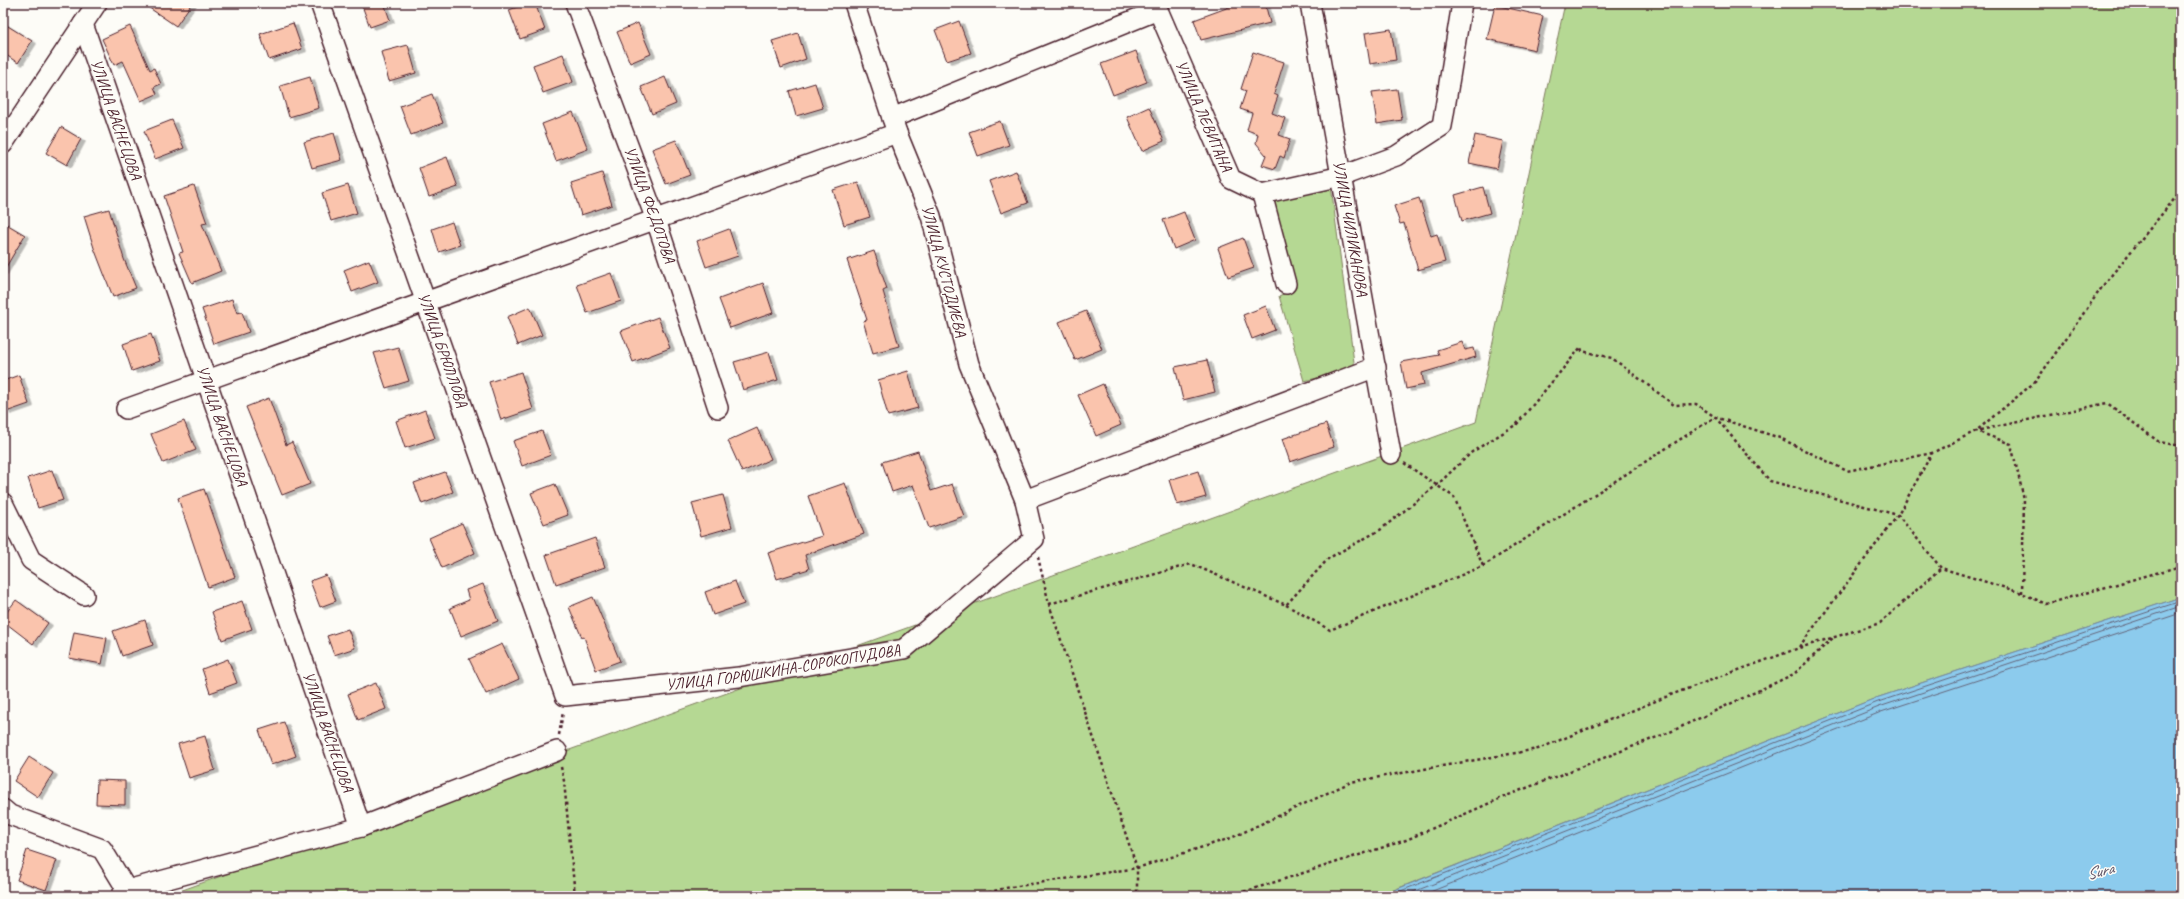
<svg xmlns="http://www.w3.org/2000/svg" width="2184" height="899" font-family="Caveat,sans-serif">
<defs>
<filter id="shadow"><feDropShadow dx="4.5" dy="2.5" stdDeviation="0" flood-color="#0004"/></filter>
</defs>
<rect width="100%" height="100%" fill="#fdfcf7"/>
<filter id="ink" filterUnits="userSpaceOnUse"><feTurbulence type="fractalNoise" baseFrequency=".025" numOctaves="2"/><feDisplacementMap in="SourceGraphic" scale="8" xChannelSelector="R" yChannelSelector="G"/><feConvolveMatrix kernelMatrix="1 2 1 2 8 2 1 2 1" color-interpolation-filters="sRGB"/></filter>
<g filter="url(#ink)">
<g fill="#b5d893" stroke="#807c5f">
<polygon points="1565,3 2181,3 2181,597 1876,698 1391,891 1369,896 166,896 1476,422"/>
<polygon points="1331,186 1355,370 1304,381 1279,296 1296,288 1273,199"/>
</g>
<polygon fill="#8ccbed" stroke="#72869f" points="2181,597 2181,896 1369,896 1392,891 1876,698"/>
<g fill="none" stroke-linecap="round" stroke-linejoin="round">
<g stroke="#646479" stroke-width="1">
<polyline points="1388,896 1878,702 2181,601"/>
<polyline points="1403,896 1879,707 2181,606"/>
<polyline points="1420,896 1881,712 2181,613"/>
</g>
</g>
<g fill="#fac4ad" stroke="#4a1f2b" filter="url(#shadow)">
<polygon points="142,3 192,3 176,26"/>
<polygon points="361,3 384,3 390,20 370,27"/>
<polygon points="528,3 535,3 545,30 520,39 509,10"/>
<polygon points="1240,3 1265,3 1270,23 1201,40 1194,20"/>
<polygon points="1495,5 1543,16 1535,50 1487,39"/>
<polygon points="959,21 971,53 947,61 935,30"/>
<polygon points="3,23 32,41 18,63 3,53"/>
<polygon points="293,23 302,49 269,60 260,34"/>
<polygon points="638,23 651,54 630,63 617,32"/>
<polygon points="130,26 150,70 154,68 161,84 154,87 157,94 141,101 123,61 114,65 102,39"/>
<polygon points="1391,29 1396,60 1370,64 1365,33"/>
<polygon points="798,33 806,59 781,68 772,41"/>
<polygon points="408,45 416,73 389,81 381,52"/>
<polygon points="1136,51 1147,82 1113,95 1101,64"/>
<polygon points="1253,52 1284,62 1274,94 1278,96 1272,113 1285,118 1279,135 1290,139 1284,158 1280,156 1275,169 1262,165 1266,155 1256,143 1258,134 1247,130 1252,113 1240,109 1246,91 1241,89"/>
<polygon points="563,54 573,82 543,93 533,65"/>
<polygon points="310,77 319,108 289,117 280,86"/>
<polygon points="665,77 676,104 652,114 641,87"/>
<polygon points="815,83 823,108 796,116 789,91"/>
<polygon points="1397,89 1402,120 1377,124 1372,92"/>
<polygon points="432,94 443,123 411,135 400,106"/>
<polygon points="1149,107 1164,141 1142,151 1127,117"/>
<polygon points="573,112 588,149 556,161 542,124"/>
<polygon points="172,120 184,148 155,159 144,131"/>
<polygon points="1000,121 1009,145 978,156 969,132"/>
<polygon points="61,127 81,139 67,165 46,153"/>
<polygon points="334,133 342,160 312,168 304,142"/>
<polygon points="1475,135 1503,141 1497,169 1469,163"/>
<polygon points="676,140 690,175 666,184 652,149"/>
<polygon points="447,157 458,187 429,197 419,168"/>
<polygon points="1016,171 1028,203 1001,213 989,181"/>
<polygon points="602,173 612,205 581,215 571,183"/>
<polygon points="858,182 870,217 844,225 833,190"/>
<polygon points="348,185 357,213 331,221 322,193"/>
<polygon points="194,186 207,223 202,224 221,271 192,283 179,253 183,252 164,196"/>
<polygon points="1483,187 1490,213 1462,221 1455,195"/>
<polygon points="1419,198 1431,236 1437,234 1445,262 1418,270 1404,223 1400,224 1394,206"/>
<polygon points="109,209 124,259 136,288 113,297 94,248 84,216"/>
<polygon points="1184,212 1195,240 1174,249 1163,220"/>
<polygon points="3,222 25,235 3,272"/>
<polygon points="452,222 460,245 439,252 432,229"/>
<polygon points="729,229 738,256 706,267 697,241"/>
<polygon points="1243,238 1254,268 1228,277 1218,248"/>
<polygon points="874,251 887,289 883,291 899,346 873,353 863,321 867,320 847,260"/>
<polygon points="369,260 378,282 352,292 344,270"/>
<polygon points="611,273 621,301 587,313 577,285"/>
<polygon points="763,283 773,313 730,328 719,299"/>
<polygon points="232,299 237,313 242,312 249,332 214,344 202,309"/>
<polygon points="1266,306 1275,330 1252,339 1243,315"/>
<polygon points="530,307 542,335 518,345 507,317"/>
<polygon points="1086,311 1102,349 1075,360 1059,322"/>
<polygon points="658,317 670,348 633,362 621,331"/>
<polygon points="151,334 160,361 132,371 123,344"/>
<polygon points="1462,342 1465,350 1474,348 1476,357 1422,373 1424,385 1406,389 1401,362 1439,355 1437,350"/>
<polygon points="398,347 409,381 386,388 374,353"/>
<polygon points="769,352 778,380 743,390 734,362"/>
<polygon points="1207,360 1215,392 1183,400 1175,367"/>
<polygon points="908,371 918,408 888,416 878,380"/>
<polygon points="521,372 533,409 501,420 489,382"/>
<polygon points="19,375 29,404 6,412 3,404 3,381"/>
<polygon points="1103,384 1121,425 1096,436 1078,395"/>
<polygon points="269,398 286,445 292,442 310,484 282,495 246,407"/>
<polygon points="425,410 435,438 405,448 396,421"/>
<polygon points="184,421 196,450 163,463 151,434"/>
<polygon points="1326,424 1334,447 1290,462 1282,439"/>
<polygon points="757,428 771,459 742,472 728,441"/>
<polygon points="542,431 551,455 522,466 513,441"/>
<polygon points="918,451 931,491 952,484 964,516 929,528 913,485 892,492 882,462"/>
<polygon points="52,470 63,500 38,508 28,478"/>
<polygon points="1198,471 1206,497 1177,505 1169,480"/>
<polygon points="445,472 453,492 422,504 414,483"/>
<polygon points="845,483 864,534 805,555 809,569 777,579 768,553 822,536 808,496"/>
<polygon points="555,484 568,515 544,524 531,493"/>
<polygon points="204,489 235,577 208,587 178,498"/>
<polygon points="723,495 732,527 701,536 692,503"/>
<polygon points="462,523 475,553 442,568 429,538"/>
<polygon points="595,538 605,567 556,584 546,555"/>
<polygon points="326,575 336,601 320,607 310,581"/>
<polygon points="735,581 744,604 713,615 705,592"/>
<polygon points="483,584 498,621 461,636 450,608 469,600 466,590"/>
<polygon points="593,597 620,661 596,670 584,637 582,638 569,607"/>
<polygon points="16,600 48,623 33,644 3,621 3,617"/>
<polygon points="242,601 252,629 222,640 212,612"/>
<polygon points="145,620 153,645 122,656 113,631"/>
<polygon points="348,629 355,648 334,655 327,636"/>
<polygon points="74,632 107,638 102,664 69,658"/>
<polygon points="502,644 519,679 486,694 469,659"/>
<polygon points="228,659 237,683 210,693 202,669"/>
<polygon points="376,683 386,709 358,720 348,694"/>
<polygon points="284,722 296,756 271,765 259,730"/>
<polygon points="205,736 215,770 189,778 178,744"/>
<polygon points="29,757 53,773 38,797 14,781"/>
<polygon points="97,780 125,781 125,805 96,804"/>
<polygon points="27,850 57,860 46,890 17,880"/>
</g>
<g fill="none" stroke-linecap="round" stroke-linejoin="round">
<g stroke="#4a1f2b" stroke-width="22">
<g id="minor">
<path id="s1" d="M320 3 565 696 739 677 904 649 1034 539 1025 500 969 364 931 216 897 133 854 3"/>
<path id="s2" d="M575 3 656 220 718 408"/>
<path id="s3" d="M1155 3 1231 179 1262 194 1286 284"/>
<path id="s4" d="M1310 3 1391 454"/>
<path id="s5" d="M83 24 361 827"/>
<polyline points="892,118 1158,10"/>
<polyline points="3,144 97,3"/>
<polyline points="1262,194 1342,176 1396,156 1442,126 1462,3"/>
<polyline points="126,409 897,133"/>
<polyline points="1025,500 1376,367"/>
<polyline points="3,503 31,560 84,595"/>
<polyline points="3,809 10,815 102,849 127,890"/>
<polyline points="121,896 127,890 361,827 557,751"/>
</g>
</g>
<g stroke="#4a1f2b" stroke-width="2.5" stroke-dasharray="3 3" stroke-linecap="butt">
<polyline points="1404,463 1454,497 1483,566"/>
<polyline points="1038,557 1049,604 1137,868 1137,896"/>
<polyline points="2022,593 2024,499 2011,444 1976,431 2107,403 2159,442 2181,446"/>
<polyline points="1049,604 1191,564 1286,605 1329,558 1380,530 1437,485 1472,452 1517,424 1581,347 1582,351 1612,358 1674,405 1696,404 1715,417 1780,438 1847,471 1932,453"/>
<polyline points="1286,605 1330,630 1483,566 1715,417 1770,481 1898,515 1941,568 2022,593 2046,604 2181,566"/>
<polyline points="1799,647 1898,515 1932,453 1976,431 2036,381 2105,283 2181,191"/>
<polyline points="559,735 563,712"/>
<polyline points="561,767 564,781 575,896"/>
<polyline points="977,896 1005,888 1137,868 1231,838 1351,782 1538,749 1673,694 1799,648 1880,623 1941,568"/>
<polyline points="1214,896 1247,891 1406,840 1506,796 1670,732 1794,674 1834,637"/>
</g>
<use href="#minor" stroke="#fdfcf7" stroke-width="19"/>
</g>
</g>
<g text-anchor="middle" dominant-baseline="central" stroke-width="3" stroke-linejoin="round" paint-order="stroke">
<g font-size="16" fill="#4a1f2b" stroke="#fdfcf7">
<text stroke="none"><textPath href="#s3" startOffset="123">УЛИЦА ЛЕВИТАНА</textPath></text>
<text stroke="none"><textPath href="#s5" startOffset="101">УЛИЦА ВАСНЕЦОВА</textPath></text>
<text stroke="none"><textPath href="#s2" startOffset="215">УЛИЦА ФЕДОТОВА</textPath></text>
<text stroke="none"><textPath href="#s4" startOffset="229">УЛИЦА ЧИЛИКАНОВА</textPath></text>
<text transform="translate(944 271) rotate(75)">УЛИЦА КУСТОДИЕВА</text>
<text stroke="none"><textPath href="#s1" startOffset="368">УЛИЦА БРЮЛЛОВА</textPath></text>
<text stroke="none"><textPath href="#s5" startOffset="425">УЛИЦА ВАСНЕЦОВА</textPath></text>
<text stroke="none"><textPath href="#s1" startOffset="955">УЛИЦА ГОРЮШКИНА-СОРОКОПУДОВА</textPath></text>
<text stroke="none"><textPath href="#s5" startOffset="749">УЛИЦА ВАСНЕЦОВА</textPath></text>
</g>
<g font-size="17" font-style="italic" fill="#5e5365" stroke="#fdfcf7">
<text transform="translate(2100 871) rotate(-13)">Sura</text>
</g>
</g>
<rect width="2184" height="899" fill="none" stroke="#fdfcf7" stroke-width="16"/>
<rect x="8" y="8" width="2168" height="883" fill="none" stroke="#4a1f2b" stroke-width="1.5" filter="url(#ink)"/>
</svg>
